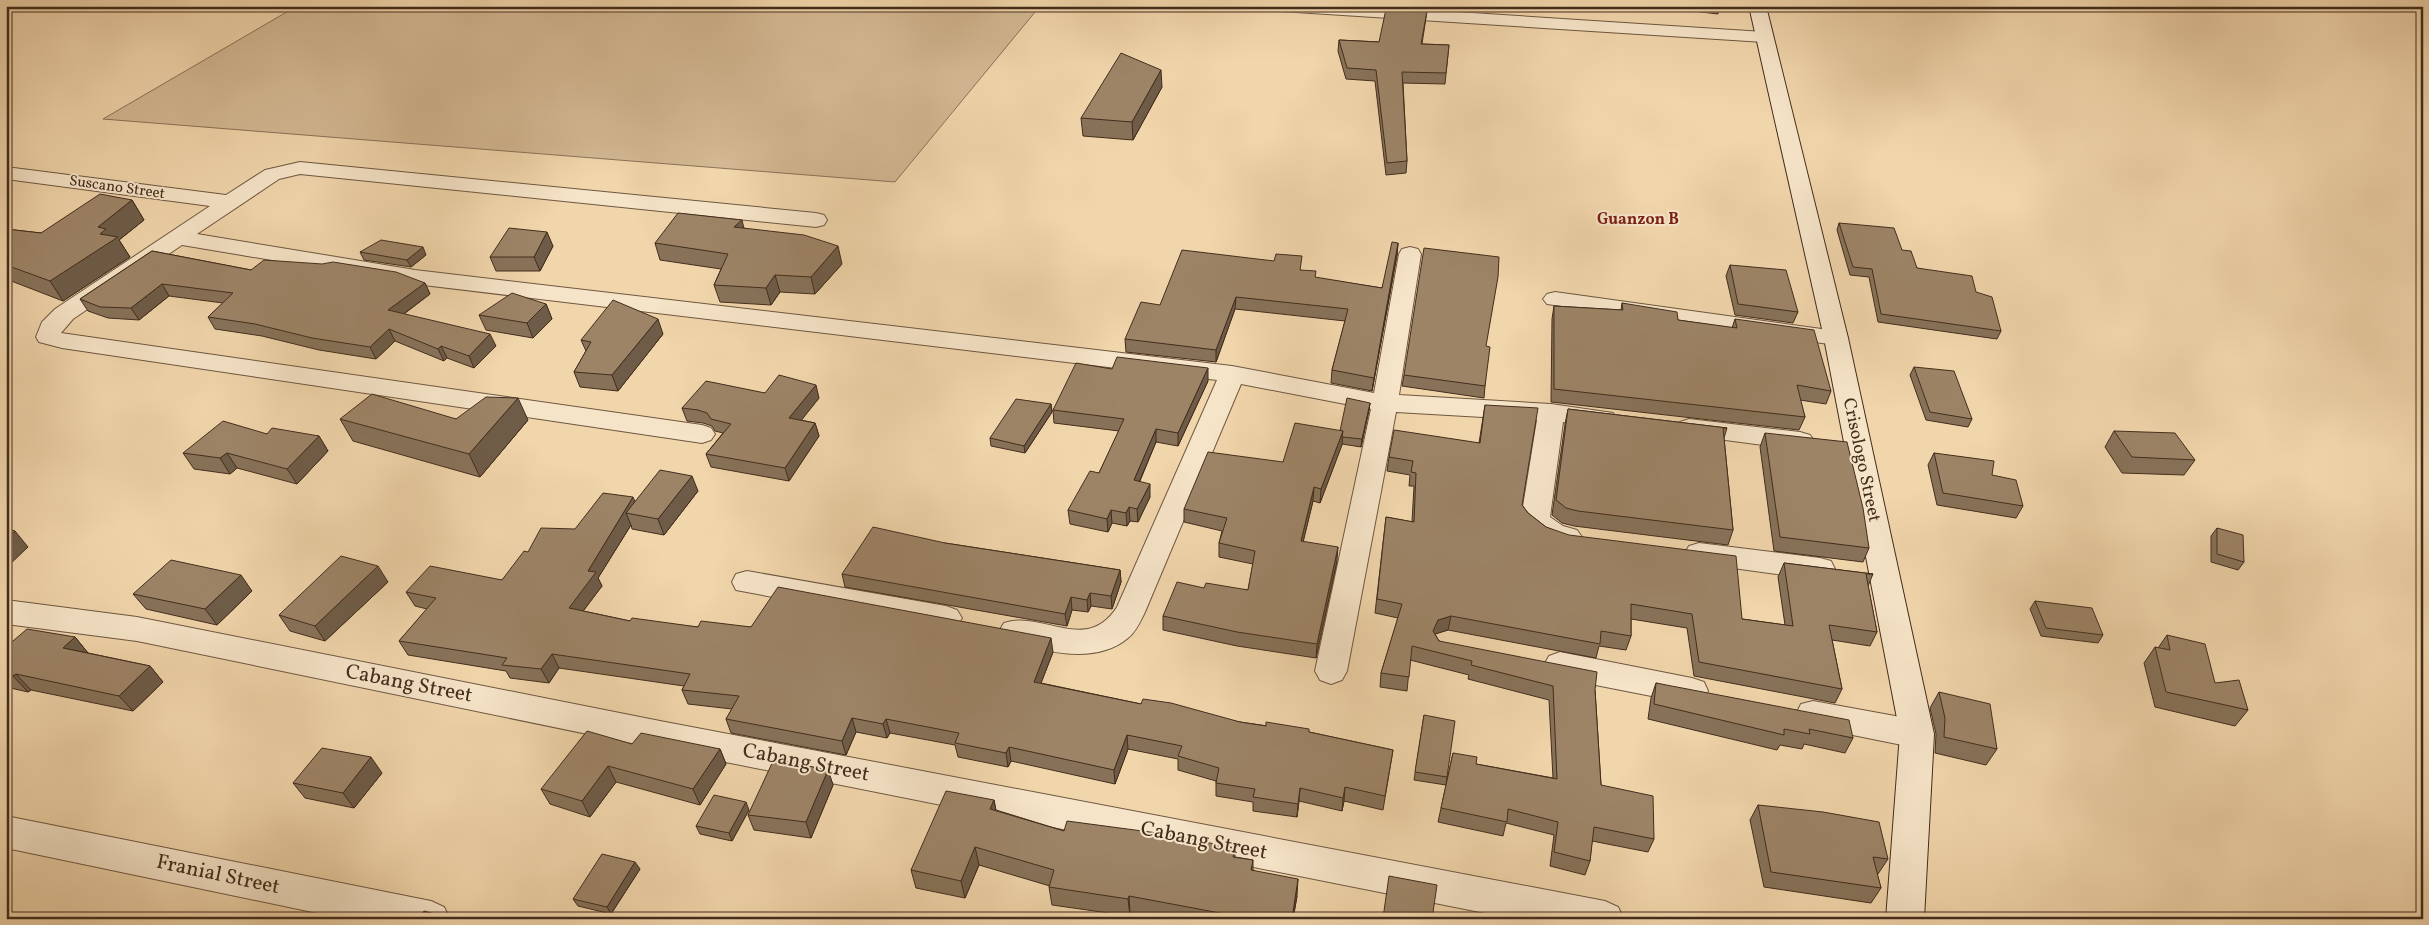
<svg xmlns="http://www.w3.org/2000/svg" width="2429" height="925" font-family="Vollkorn,serif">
<rect width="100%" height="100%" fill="#f1d5ab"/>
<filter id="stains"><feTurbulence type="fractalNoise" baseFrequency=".004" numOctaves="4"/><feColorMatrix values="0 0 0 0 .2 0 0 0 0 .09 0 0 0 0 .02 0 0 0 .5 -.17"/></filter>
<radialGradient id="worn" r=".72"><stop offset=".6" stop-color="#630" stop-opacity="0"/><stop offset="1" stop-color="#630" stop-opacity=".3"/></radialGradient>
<polygon fill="#d3b893" stroke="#8a7258" points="297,6 1040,6 895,182 103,119"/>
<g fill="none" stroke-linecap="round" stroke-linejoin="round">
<g stroke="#6e5740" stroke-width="2">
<g id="street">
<polygon points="1272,6 1364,6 1764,32 1770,33 1773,37 1770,41 1764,42 1280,11 1274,10"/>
<path d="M300 162 816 213 824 215 827 220 824 225 816 227 300 174 279 179 197 234 415 270 1232 366 1374 393 1399 254 1402 249 1410 247 1418 249 1421 254 1399 395 1551 404 1613 413 1617 419 1613 425 1604 428 1563 422 1550 517 1563 526 1577 530 1582 537 1577 544C1555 551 1532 539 1521 519L1537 420 1396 412 1347 671 1342 680 1331 684 1320 680 1315 671 1371 409 1241 384 1145 612C1141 620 1136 632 1128 638 1095 666 1041 651 1004 639L999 631 1004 623C1043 610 1086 655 1117 607L1217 380 415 284 182 245 73 319 61 333 702 425 711 428 715 434 711 440 702 443 62 348 39 342 36 337 42 322 55 309 210 206 6 179V167L226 195 265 170Z"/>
<polygon points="1555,292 1836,331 1845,333 1848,338 1845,343 1836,345 1547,304 1543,299 1547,294"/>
<polygon points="1689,419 1800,432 1810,435 1814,441 1810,447 1800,450 1680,434 1676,428 1680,422"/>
<polygon points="1699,543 1820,558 1831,561 1835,569 1831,577 1820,580 1689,562 1684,554 1689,546"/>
<polygon points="747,571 946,606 957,610 962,618 957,626 946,630 736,590 732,582 736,574"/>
<polygon points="6,600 137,617 660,721 1605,901 1618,907 1624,919 1515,919 660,749 137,641 6,624"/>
<polygon points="1560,652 1692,678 1704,682 1708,691 1704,700 1692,704 1560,678 1549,674 1544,665 1549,656"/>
<polygon points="1813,701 1917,720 1929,724 1934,734 1929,744 1917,748 1813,727 1801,724 1796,714 1801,704"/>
<polygon points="6,816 431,901 444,907 450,919 346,919 6,848"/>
</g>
</g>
<g stroke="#422d1d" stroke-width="2">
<polygon id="secondary" points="1749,6 1766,6 1848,338 1934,734 1924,919 1886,919 1900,734 1824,338"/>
</g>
<use href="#street" fill="#f6e4c8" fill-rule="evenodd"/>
<use href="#secondary" fill="#f6e4c8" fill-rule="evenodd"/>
</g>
<g fill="#877259" stroke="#422d1d">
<polygon points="1397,6 1428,6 1428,8"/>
<polygon points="1676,6 1720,6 1718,14 1676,9"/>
<polygon points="1427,11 1422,44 1449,45 1445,84 1403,83 1407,161 1406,173 1386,175 1375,81 1346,79 1338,51 1339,40 1379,42"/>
<polygon points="1162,87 1133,140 1083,136 1081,118"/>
<polygon points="132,200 144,220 119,240 130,257 63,301 6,279 6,229 41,233"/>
<polygon points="1839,223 1902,250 1917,268 1976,292 2001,331 1997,339 1878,322 1869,277 1850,275 1837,230"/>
<polygon points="744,228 842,264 815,294 780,292 771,305 720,302 714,285 721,269 660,260 655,243"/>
<polygon points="1398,243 1397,255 1372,391 1331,383 1332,370 1345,321 1235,309 1216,362 1126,352 1125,339 1301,270 1316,278 1382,288"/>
<polygon points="553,246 540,271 496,271 490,257"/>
<polygon points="152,251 251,270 425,283 430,294 404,314 496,346 474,368 447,358 444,361 395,341 376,359 319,350 262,336 215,329 208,317 223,303 169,296 139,320 108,318 88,311 80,299"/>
<polygon points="360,252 426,255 411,267 364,260"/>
<polygon points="1730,265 1798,312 1793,323 1735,315 1726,276"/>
<polygon points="1622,303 1678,320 1732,328 1735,319 1831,391 1826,404 1800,400 1805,417 1799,430 1551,402 1552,319 1554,306 1621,310"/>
<polygon points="546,304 552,319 533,338 486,330 479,315"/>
<polygon points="663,334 618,391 580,387 574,372 586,351 581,340"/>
<polygon points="1486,346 1485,386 1484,398 1402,386 1404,375"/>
<polygon points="1914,367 1972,419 1968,427 1926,420 1910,375"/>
<polygon points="1112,369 1208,381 1178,446 1156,442 1140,481 1150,497 1138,522 1130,521 1127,526 1112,523 1108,532 1070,524 1068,510 1099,473 1119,431 1054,423 1053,410"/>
<polygon points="765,393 819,398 801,420 815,423 819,436 789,481 711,467 706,454 723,433 715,431 712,426 703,423 687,421 682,408"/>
<polygon points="1370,403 1369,410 1361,447 1342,444 1320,503 1313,501 1303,541 1337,561 1316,658 1237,646 1163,630 1163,616 1204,588 1248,590 1253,564 1219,557 1219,543 1222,531 1184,522 1184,509 1283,462 1340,431"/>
<polygon points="1051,404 1052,412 1025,453 991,446 990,438"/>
<polygon points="1485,405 1522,505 1528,513 1546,527 1742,619 1785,625 1778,577 1784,563 1873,574 1868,586 1877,632 1870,646 1832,640 1842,689 1835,703 1694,676 1687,628 1631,619 1631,636 1626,650 1599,646 1596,658 1448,630 1435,634 1439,641 1595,690 1601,785 1654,839 1648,852 1592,841 1590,861 1585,875 1550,866 1554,835 1506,823 1503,836 1438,822 1453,753 1476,764 1553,778 1549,700 1468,679 1469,675 1410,660 1407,691 1380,687 1381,673 1398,618 1375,613 1386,517 1412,522 1414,486 1409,486 1410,475 1387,471 1389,457 1479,443"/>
<polygon points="1568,409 1727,428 1724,438 1733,530 1728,545 1574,526 1562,523 1552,515 1565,424"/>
<polygon points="340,419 456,419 528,420 480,477 353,441"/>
<polygon points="2114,431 2195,460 2184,475 2122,473 2105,447"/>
<polygon points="1765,433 1869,548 1863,562 1774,551 1760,447"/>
<polygon points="267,434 319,436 328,451 297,484 237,468 230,474 194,469 183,453"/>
<polygon points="1934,453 1992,475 2023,506 2016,518 1937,505 1928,465"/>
<polygon points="698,491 664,535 632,529 631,525 598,578 602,586 583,611 630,621 698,627 751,627 1053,652 1041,683 1141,704 1240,722 1309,732 1393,750 1383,810 1344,801 1342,811 1299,801 1297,817 1253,811 1253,802 1216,796 1216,781 1178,770 1178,759 1128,749 1115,784 1011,761 1008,767 958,757 955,745 890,733 887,738 856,732 846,755 731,733 726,719 732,709 688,704 682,690 684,686 559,668 549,683 510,678 506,671 408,655 399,641 427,609 415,606 406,592 502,580 528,552 635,502"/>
<polygon points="2217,528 2244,562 2238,570 2211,562 2211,536"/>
<polygon points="945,543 1120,570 1121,582 1112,609 1091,606 1088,612 1072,610 1067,626 845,587 842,574"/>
<polygon points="388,582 325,641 290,631 279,615"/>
<polygon points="252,591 217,625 146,609 133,594"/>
<polygon points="2035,601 2103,635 2098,643 2041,636 2030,609"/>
<polygon points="2167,635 2215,683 2248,710 2235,726 2155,707 2144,663 2155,647 2158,648"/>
<polygon points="75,637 88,653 150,666 163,682 133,711 31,690 28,692 6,687 6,647"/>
<polygon points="1656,683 1853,738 1845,753 1804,744 1802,749 1780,745 1777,750 1648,719 1651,698"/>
<polygon points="1939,692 1997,749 1986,765 1935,753 1936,734 1930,708"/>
<polygon points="1424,715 1447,777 1446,785 1414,780"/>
<polygon points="632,744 720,749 726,764 700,805 616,782 590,817 550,804 541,789"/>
<polygon points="828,770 833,785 811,838 754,830 748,815"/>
<polygon points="382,773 354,808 305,798 293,783"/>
<polygon points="994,800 996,810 1064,831 1235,848 1235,857 1253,860 1253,870 1297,896 1293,919 1159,919 1130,913 1130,916 1052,905 1049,887 1050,886 979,865 965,898 916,888 911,870"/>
<polygon points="1758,805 1888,859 1878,874 1877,874 1881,888 1871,903 1764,887 1750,820"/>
<polygon points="749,810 732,841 700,834 696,826"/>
<polygon points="640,869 611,914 578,906 573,899"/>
</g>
<g fill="#6e5c48" stroke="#422d1d">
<polygon points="1161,70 1162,87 1133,140 1132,122"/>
<polygon points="132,200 144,220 119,240 130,257 63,301 50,281 100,234 98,227"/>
<polygon points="742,220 746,237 734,227"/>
<polygon points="547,232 553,246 540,271 534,257"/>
<polygon points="1398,243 1397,255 1372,391 1374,378"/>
<polygon points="838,246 842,264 815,294 811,277"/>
<polygon points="423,247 426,255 411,267 407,260"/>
<polygon points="775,275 780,292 771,305 766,288"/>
<polygon points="425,283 430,294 394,321 388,310"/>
<polygon points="162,284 169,296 139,320 131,308"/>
<polygon points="1236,297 1235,309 1216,362 1216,350"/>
<polygon points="546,304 552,319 533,338 527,323"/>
<polygon points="658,319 663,334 618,391 612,375"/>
<polygon points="389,329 395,341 376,359 370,347"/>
<polygon points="490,334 496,346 474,368 469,356"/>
<polygon points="441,346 447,358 444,361 438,349"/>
<polygon points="1208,368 1208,381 1178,446 1178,433"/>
<polygon points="816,385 819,398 793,431 789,418"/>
<polygon points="518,398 528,420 480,477 469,454"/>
<polygon points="1370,403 1369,410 1361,447 1362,439"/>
<polygon points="1051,404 1052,412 1025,453 1024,446"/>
<polygon points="815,423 819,436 789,481 785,468"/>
<polygon points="1156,429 1156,442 1134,494 1134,480"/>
<polygon points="1343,431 1342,445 1320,503 1321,489"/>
<polygon points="319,436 328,451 297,484 287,469"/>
<polygon points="227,453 237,468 230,474 220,458"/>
<polygon points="692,476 698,491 664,535 658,519"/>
<polygon points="1150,484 1150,497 1138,522 1137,509"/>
<polygon points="1314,487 1313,501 1300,555 1301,541"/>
<polygon points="633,497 639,511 626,513 631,525 598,578 602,586 575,622 569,608 588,571"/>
<polygon points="1129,507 1130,521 1127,526 1126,513"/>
<polygon points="1111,510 1112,523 1108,532 1107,519"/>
<polygon points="15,531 28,547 6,568 6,539"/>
<polygon points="1338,547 1337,561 1316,658 1317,644"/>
<polygon points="378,566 388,582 325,641 315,626"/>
<polygon points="1120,570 1121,582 1112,609 1111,596"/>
<polygon points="241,575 252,591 217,625 205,609"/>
<polygon points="1090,593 1091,606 1088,612 1087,600"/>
<polygon points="1071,597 1072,610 1067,626 1065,614"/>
<polygon points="1451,616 1448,630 1435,634 1430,645 1433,631 1438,620"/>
<polygon points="75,637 88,653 63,648"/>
<polygon points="1051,638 1053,652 1036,696 1034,682"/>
<polygon points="552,654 559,668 549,683 541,669"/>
<polygon points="150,666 163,682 133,711 119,696"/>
<polygon points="16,674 31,690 28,692 13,676"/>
<polygon points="852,718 856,732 846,755 842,741"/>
<polygon points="886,719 890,733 887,738 883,724"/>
<polygon points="1127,735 1128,749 1115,784 1114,770"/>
<polygon points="1009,747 1011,761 1008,767 1006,753"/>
<polygon points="720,749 726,764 700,805 693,789"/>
<polygon points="371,757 382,773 354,808 343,793"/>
<polygon points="608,766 616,782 590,817 582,801"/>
<polygon points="828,770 833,785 811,838 806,822"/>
<polygon points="1345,787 1344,801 1342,811 1343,798"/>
<polygon points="1300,788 1299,801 1297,817 1298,804"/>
<polygon points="994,800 997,818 990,809"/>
<polygon points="746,802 749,810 732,841 729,833"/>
<polygon points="975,847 979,865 965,898 961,881"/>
<polygon points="635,862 640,869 611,914 607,907"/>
<polygon points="1298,879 1297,896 1293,919 1292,919"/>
<polygon points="1129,896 1130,913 1130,916 1128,899"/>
</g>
<g fill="#9d8467" stroke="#422d1d">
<polygon points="1386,9 1427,11 1421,44 1449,45 1446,73 1402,72 1407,161 1387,163 1376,70 1347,68 1339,40 1379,42"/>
<polygon points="1121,53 1161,70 1132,122 1081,118"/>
<polygon points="100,194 132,200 98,227 106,229 100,234 118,237 50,281 6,265 6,229 41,233"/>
<polygon points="678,213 742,220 734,227 804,235 838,246 811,277 775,275 766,288 714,285 728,254 655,243"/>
<polygon points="1839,223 1894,228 1902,250 1911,251 1917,268 1972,276 1976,292 1992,297 2001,331 1881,314 1872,269 1853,267"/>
<polygon points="509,228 547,232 534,257 490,257"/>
<polygon points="381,240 423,247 407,260 360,252"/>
<polygon points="1392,242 1398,243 1374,378 1332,370 1348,309 1236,297 1216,350 1125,339 1141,302 1160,305 1182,250 1274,261 1276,254 1302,256 1300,270 1316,271 1315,277 1382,288"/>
<polygon points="1424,248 1499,257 1498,277 1486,346 1490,347 1485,386 1404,375"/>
<polygon points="152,251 251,270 264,260 322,264 333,262 396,272 425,283 388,310 490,334 469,356 441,346 438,349 389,329 370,347 312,338 255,324 208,317 233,293 162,284 131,308 100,307 80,299"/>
<polygon points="1730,265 1786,270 1798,312 1738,304"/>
<polygon points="512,293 546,304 527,323 479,315"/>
<polygon points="613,300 658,319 612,375 574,372 591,342 581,340"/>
<polygon points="1622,303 1677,312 1678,320 1737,328 1735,319 1814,330 1831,391 1797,385 1805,417 1554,389 1554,306 1623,310"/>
<polygon points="1117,357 1208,368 1178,433 1156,429 1134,480 1150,484 1137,509 1129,507 1126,513 1111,510 1107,519 1068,510 1090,471 1099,473 1124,419 1053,410 1076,363 1112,369"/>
<polygon points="1914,367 1954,371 1972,419 1930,412"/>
<polygon points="779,375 816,385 789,418 815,423 785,468 706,454 731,424 711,419 707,413 698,410 682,408 706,381 765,393"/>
<polygon points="372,394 456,419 486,397 518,398 469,454 340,419"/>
<polygon points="1347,398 1370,403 1362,439 1342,437 1343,431 1340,431"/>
<polygon points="1016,399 1051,404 1024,446 990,438"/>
<polygon points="1485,405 1538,408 1522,505 1528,513 1546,527 1569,535 1736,556 1742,619 1793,626 1784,563 1873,574 1866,574 1877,632 1829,625 1842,689 1699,662 1692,614 1631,604 1631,636 1601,631 1600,644 1451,616 1438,620 1433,631 1439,641 1597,672 1595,690 1601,785 1653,796 1654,839 1594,827 1590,861 1554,852 1558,822 1508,809 1507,822 1441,808 1453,753 1477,757 1476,764 1557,779 1553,686 1471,665 1472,661 1412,646 1409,677 1381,673 1402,604 1377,599 1386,517 1414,522 1416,473 1411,472 1413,461 1389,457 1394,430 1480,443"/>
<polygon points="1568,409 1727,428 1723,428 1733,530 1578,511 1566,508 1556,500"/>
<polygon points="223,421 267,434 272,428 319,436 287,469 227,453 220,458 183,453"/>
<polygon points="1295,423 1343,431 1321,489 1314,487 1301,541 1338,547 1317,644 1237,632 1163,616 1177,582 1204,588 1206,583 1248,590 1255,551 1219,543 1227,518 1184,509 1208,452 1283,462"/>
<polygon points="2114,431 2175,433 2195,460 2132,457"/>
<polygon points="1765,433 1847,442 1863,508 1869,548 1780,537"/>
<polygon points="1934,453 1994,461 1992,475 2016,480 2023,506 1943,493"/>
<polygon points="660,470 692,476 658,519 626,513"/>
<polygon points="603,493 633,497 588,571 596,572 569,608 630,621 632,618 698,627 701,621 751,627 778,587 1051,638 1034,682 1141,704 1143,699 1171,703 1240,722 1266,726 1266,722 1309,729 1309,732 1393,750 1385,796 1345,787 1343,798 1300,788 1298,804 1253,797 1255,789 1216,783 1219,768 1178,756 1182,746 1127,735 1114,770 1009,747 1006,753 955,743 959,733 886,719 883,724 852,718 842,741 726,719 739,696 682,690 690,674 552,654 541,669 502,665 507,658 399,641 436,598 406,592 430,566 502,580 524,551 528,552 541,528 575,529"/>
<polygon points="873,527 945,543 1120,570 1111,596 1090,593 1087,600 1071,597 1065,614 842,574"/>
<polygon points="6,528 15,531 6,539"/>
<polygon points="2217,528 2243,535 2244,562 2217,554"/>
<polygon points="341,556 378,566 315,626 279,615"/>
<polygon points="171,560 241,575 205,609 133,594"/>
<polygon points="2035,601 2092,608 2103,635 2046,628"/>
<polygon points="27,629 75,637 63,648 150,666 119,696 16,674 13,676 6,675 6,647"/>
<polygon points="2167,635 2205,644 2215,683 2239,680 2248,710 2166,692 2155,647 2170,650"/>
<polygon points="1656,683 1849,720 1853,738 1809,729 1810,734 1784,729 1784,735 1654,704"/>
<polygon points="1939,692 1990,704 1997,749 1944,737 1945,718"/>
<polygon points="1424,715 1455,721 1447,777 1415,772"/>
<polygon points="587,731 632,744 641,733 720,749 693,789 608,766 582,801 541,789"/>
<polygon points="322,748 371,757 343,793 293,783"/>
<polygon points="774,759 828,770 806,822 748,815"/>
<polygon points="946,791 994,800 990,809 1064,831 1067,821 1165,834 1235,848 1233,857 1253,860 1251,870 1298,879 1292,919 1252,919 1129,896 1128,899 1049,887 1054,870 975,847 961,881 911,870"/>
<polygon points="714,795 746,802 729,833 696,826"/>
<polygon points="1758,805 1823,812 1879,822 1888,859 1873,857 1881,888 1771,872"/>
<polygon points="602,854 635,862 607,907 573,899"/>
<polygon points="1389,876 1437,885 1432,919 1386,919 1383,918"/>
<polygon points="424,911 453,919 418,919"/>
</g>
<g text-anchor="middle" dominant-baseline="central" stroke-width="4" stroke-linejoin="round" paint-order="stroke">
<g font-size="15" fill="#422d1d" stroke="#f6e4c8">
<text transform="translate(117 188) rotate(8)">Suscano Street</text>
</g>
<g font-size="16" font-weight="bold" fill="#7a1f14" stroke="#f6e4c8">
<text x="1638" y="220">Guanzon B</text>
</g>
<g font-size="18" fill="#422d1d" stroke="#f6e4c8">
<text transform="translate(1861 460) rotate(78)">Crisologo Street</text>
</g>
<g font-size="21" fill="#422d1d" stroke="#f6e4c8">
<text transform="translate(409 684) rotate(11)">Cabang Street</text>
<text transform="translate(806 763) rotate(11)">Cabang Street</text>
<text transform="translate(1204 841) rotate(11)">Cabang Street</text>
<text transform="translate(218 875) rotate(12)">Franial Street</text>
</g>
</g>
<rect width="2429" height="925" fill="none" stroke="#f1d5ab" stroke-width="25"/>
<rect x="8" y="8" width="2414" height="910" fill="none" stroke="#422d1d" stroke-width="2.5"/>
<rect x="12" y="12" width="2404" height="900" fill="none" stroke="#422d1d"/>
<rect width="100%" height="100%" filter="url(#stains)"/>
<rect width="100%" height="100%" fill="url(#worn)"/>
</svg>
